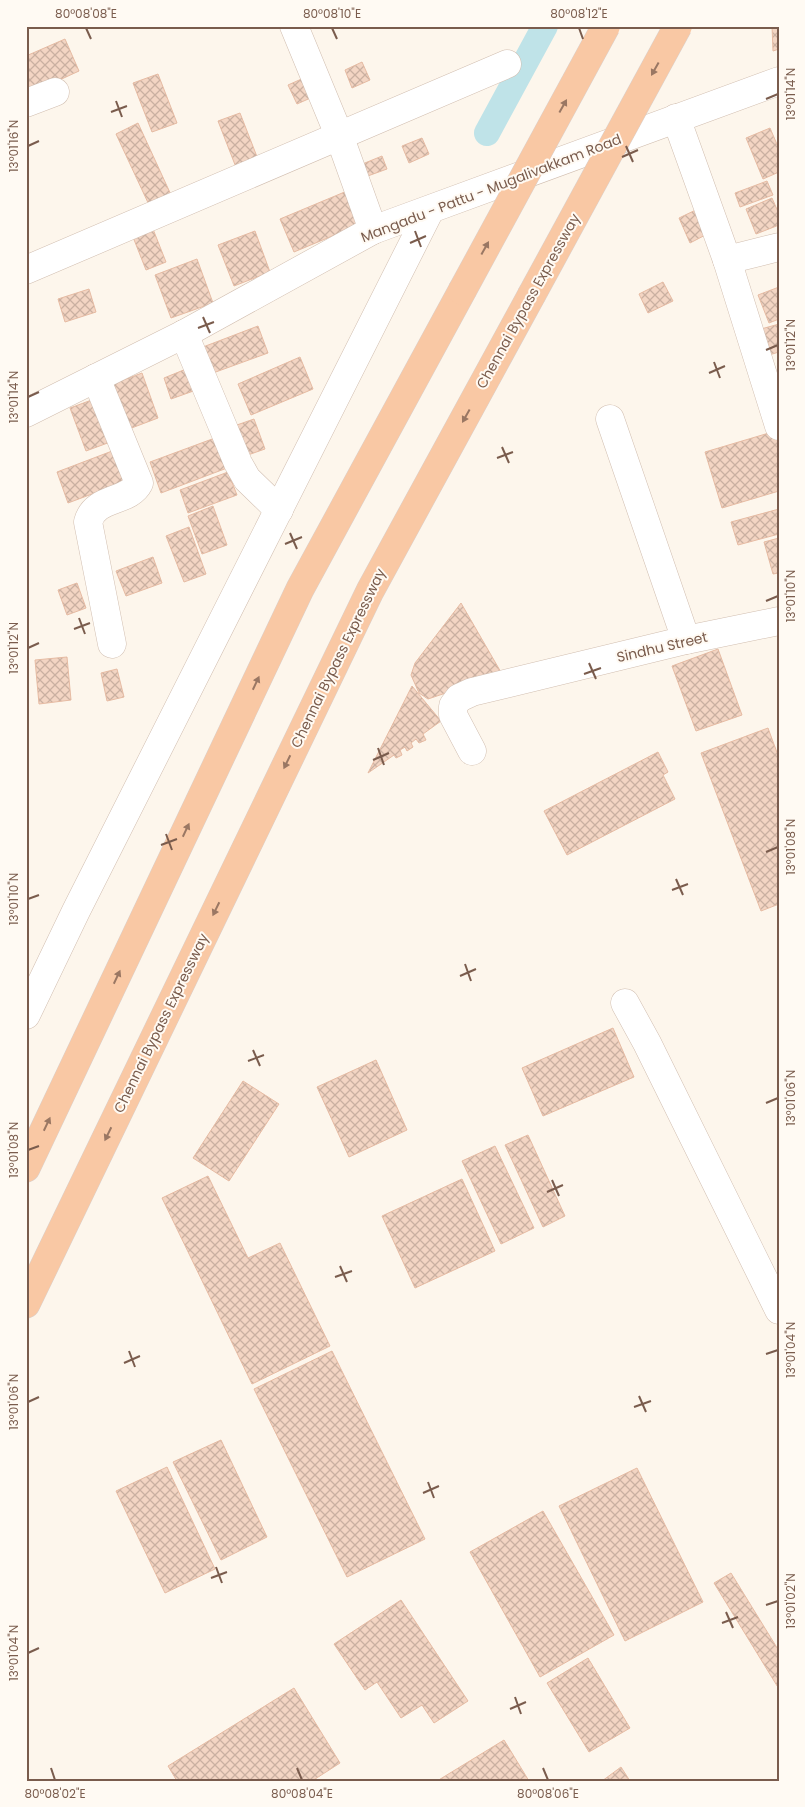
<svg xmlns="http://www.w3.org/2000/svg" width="805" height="1807" font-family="Poppins,sans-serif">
<defs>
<pattern id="building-cross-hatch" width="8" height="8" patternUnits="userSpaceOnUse" patternTransform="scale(1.25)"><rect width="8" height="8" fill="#f3d5c3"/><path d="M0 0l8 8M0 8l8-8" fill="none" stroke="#cab0a1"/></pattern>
</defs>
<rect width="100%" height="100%" fill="#fdf6ec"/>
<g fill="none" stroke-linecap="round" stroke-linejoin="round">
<polyline stroke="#bfe3e8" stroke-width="26" points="487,133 545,26"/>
</g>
<g fill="url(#building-cross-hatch)" stroke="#e6bba3">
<polygon points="772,26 779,26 779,49 773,51"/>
<polygon points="65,39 79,71 29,94 26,89 26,56"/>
<polygon points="362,62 370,80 352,88 345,70"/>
<polygon points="158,74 177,123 152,132 133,83"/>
<polygon points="306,77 315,96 297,104 288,85"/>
<polygon points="240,113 261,167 239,175 218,121"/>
<polygon points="138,123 172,197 150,207 116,134"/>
<polygon points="770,128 779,149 779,172 763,179 746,138"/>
<polygon points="422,138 429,154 409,163 402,146"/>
<polygon points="382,156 387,169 365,177 360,165"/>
<polygon points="767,181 773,195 740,207 735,193"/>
<polygon points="347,191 361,224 294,252 280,219"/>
<polygon points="772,198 779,214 779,225 756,234 746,209"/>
<polygon points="702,207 713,231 690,243 679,218"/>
<polygon points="151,224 166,262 146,270 131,232"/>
<polygon points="255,231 270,272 234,286 218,245"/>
<polygon points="197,259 213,303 171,318 155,275"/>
<polygon points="663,282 673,301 648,313 639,294"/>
<polygon points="779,287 779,319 769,323 758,295"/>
<polygon points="89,289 96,312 65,322 58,299"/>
<polygon points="779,324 779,352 769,355 761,329"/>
<polygon points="258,326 268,353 213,373 203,347"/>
<polygon points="300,357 313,389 251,415 238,384"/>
<polygon points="191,367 199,389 171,399 164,378"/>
<polygon points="142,373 158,418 121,432 105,387"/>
<polygon points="97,398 113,441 86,451 70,408"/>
<polygon points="254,419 265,449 245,456 234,426"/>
<polygon points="779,430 779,491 722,508 705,452"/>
<polygon points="223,435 235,465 161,493 150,462"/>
<polygon points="120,448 132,479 68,503 57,472"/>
<polygon points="228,472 237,495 188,513 180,490"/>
<polygon points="213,506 227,545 202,554 188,516"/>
<polygon points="779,509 779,534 738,545 731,522"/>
<polygon points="189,527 206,574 184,582 166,536"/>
<polygon points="779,538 779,573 773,574 764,542"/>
<polygon points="153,557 162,583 126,596 116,571"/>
<polygon points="77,583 86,608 67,615 58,590"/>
<polygon points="461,603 502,674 428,699 419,693 411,675 415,663"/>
<polygon points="718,649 742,715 696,731 672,666"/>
<polygon points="67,657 71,700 39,704 35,660"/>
<polygon points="117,669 124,697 107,701 101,673"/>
<polygon points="412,686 441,721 423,734 426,740 419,743 416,739 411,743 413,747 407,751 405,747 400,750 402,755 396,758 394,755 368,773"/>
<polygon points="768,728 779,758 779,904 761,911 701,753"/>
<polygon points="658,752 668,772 663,775 675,799 567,855 544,811"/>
<polygon points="613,1028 634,1077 543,1116 522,1068"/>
<polygon points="376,1060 407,1130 349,1157 317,1087"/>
<polygon points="243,1081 279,1104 229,1181 193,1158"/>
<polygon points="528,1135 565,1216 543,1227 505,1145"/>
<polygon points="495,1146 534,1228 501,1244 462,1161"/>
<polygon points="208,1176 248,1258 280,1243 330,1346 252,1384 162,1198"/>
<polygon points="462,1179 495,1251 415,1288 382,1216"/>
<polygon points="332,1351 425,1539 347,1577 254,1389"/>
<polygon points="221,1440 267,1537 221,1560 173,1462"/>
<polygon points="167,1467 215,1569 165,1593 116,1491"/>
<polygon points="637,1468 703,1602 625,1641 559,1506"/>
<polygon points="543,1511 614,1635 540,1677 470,1552"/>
<polygon points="731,1573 779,1651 779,1689 714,1583"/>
<polygon points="401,1600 468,1701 434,1723 422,1705 401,1718 377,1682 365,1690 334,1644"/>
<polygon points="588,1658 630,1728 589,1752 547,1683"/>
<polygon points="294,1688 340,1763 312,1781 177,1781 168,1766"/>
<polygon points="504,1740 529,1781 437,1781"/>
<polygon points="621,1767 630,1781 602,1781"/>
</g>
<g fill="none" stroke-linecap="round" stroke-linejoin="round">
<g stroke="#d1beb0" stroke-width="29">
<g id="minor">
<polyline points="294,26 339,135 373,230"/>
<polyline points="26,103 55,92"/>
<polyline points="676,118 727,260 779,426"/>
<polyline points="727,260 779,247"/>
<polyline points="26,270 507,64"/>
<polyline points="184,334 238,463 247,479 279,510"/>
<path d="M96 378 139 483C129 503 95 496 88 522L112 644"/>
<polyline points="610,419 686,640"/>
<polyline points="472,751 453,715 453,706 459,698 472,692 686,640 779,621"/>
<polyline points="625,1003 647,1043 779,1310"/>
</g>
</g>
<g stroke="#d1beb0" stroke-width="29">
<g id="tertiary">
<polyline points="26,413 184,334 373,230 779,81"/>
<polyline points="26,1015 76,911 430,210"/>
</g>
</g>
<g stroke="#dad1cd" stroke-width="29">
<g id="trunk">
<polyline points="26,1168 300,589 462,291"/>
<polyline points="26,1304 370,591 531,296"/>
</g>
</g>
<use href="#minor" stroke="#fff" stroke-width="28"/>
<use href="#tertiary" stroke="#fff" stroke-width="28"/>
<use href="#trunk" stroke="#f9c8a4" stroke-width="28"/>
<g stroke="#dad1cd" stroke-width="29" stroke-linecap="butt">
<g id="trunk-bridge">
<polyline points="462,291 606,26"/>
<polyline points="531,296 678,26"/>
</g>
</g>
<use href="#trunk-bridge" stroke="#f9c8a4" stroke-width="28"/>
</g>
<defs><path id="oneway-solid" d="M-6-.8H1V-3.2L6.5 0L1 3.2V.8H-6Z" transform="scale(1.25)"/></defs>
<g fill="#9a7763">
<use href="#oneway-solid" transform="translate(655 69) rotate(119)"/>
<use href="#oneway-solid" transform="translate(563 106) rotate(-61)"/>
<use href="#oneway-solid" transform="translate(485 248) rotate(-61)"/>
<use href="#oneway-solid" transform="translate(466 416) rotate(119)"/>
<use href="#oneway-solid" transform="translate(256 683) rotate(-65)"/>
<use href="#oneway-solid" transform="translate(287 762) rotate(116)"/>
<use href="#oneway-solid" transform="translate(186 830) rotate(-65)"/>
<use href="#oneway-solid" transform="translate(216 909) rotate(116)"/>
<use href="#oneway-solid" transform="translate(117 977) rotate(-65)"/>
<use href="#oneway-solid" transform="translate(47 1124) rotate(-65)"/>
<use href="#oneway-solid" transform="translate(108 1134) rotate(116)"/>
</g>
<path fill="none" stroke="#7a5c4d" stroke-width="2" d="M86 28 91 39M332 28 337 39M579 28 583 39M766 99 778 94M116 101 122 117M111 112 127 106M28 146 39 141M626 146 633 162M622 157 638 150M415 231 421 247M410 243 426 236M203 317 210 333M198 328 214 322M766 350 778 345M714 362 720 378M709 373 725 366M28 397 39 392M502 447 509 463M497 458 513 452M290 533 297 549M285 544 302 537M766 601 778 596M79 618 85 634M74 629 90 623M28 648 39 643M589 663 596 679M584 674 601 668M378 748 384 765M373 760 389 753M166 834 172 850M161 845 177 839M766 852 778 847M676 879 683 895M672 890 688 884M28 899 39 895M465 964 471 981M460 976 476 969M253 1050 260 1066M248 1061 264 1055M766 1103 778 1098M28 1150 39 1146M552 1180 559 1196M547 1192 563 1185M340 1266 347 1282M335 1277 352 1271M129 1351 135 1367M766 1354 778 1350M124 1363 140 1356M639 1396 646 1412M28 1402 39 1397M634 1407 651 1401M428 1482 434 1498M423 1493 439 1486M216 1567 222 1583M211 1578 227 1572M766 1605 778 1601M726 1612 733 1628M722 1623 738 1617M28 1653 39 1648M515 1697 521 1714M510 1709 526 1702M51 1768 55 1780M297 1768 302 1780M543 1768 548 1780"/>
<g text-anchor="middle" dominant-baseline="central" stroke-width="4" stroke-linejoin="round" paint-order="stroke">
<g font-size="14" fill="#7a5c4d" stroke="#fffaf3">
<text transform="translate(491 188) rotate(-21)">Mangadu - Pattu - Mugalivakkam Road</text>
<text transform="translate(528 301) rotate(-61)">Chennai Bypass Expressway</text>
<text transform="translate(662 647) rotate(-13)">Sindhu Street</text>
<text transform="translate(338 658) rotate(-64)">Chennai Bypass Expressway</text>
<text transform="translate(161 1023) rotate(-64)">Chennai Bypass Expressway</text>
</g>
</g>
<rect width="805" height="1807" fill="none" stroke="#fffaf3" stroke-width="55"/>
<rect x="28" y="28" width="750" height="1752" fill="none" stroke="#7a5c4d" stroke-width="2"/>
<g font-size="12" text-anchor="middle" fill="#7a5c4d">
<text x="86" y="18">80°08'08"E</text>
<text x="332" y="18">80°08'10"E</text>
<text x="579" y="18">80°08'12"E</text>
<text transform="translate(791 94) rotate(-90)" y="4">13°01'14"N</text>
<text transform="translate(14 146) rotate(-90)" y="4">13°01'16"N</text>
<text transform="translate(791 345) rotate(-90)" y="4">13°01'12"N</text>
<text transform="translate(14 397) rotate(-90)" y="4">13°01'14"N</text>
<text transform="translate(791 596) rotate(-90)" y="4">13°01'10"N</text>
<text transform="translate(14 648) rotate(-90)" y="4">13°01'12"N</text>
<text transform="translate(791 847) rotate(-90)" y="4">13°01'08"N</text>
<text transform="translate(14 899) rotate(-90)" y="4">13°01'10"N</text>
<text transform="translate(791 1098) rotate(-90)" y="4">13°01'06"N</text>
<text transform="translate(14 1150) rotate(-90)" y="4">13°01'08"N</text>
<text transform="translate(791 1350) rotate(-90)" y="4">13°01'04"N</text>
<text transform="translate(14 1402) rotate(-90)" y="4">13°01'06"N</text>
<text transform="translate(791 1601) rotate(-90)" y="4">13°01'02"N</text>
<text transform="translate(14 1653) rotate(-90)" y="4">13°01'04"N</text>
<text x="55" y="1798">80°08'02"E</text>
<text x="302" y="1798">80°08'04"E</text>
<text x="548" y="1798">80°08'06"E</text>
</g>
</svg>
